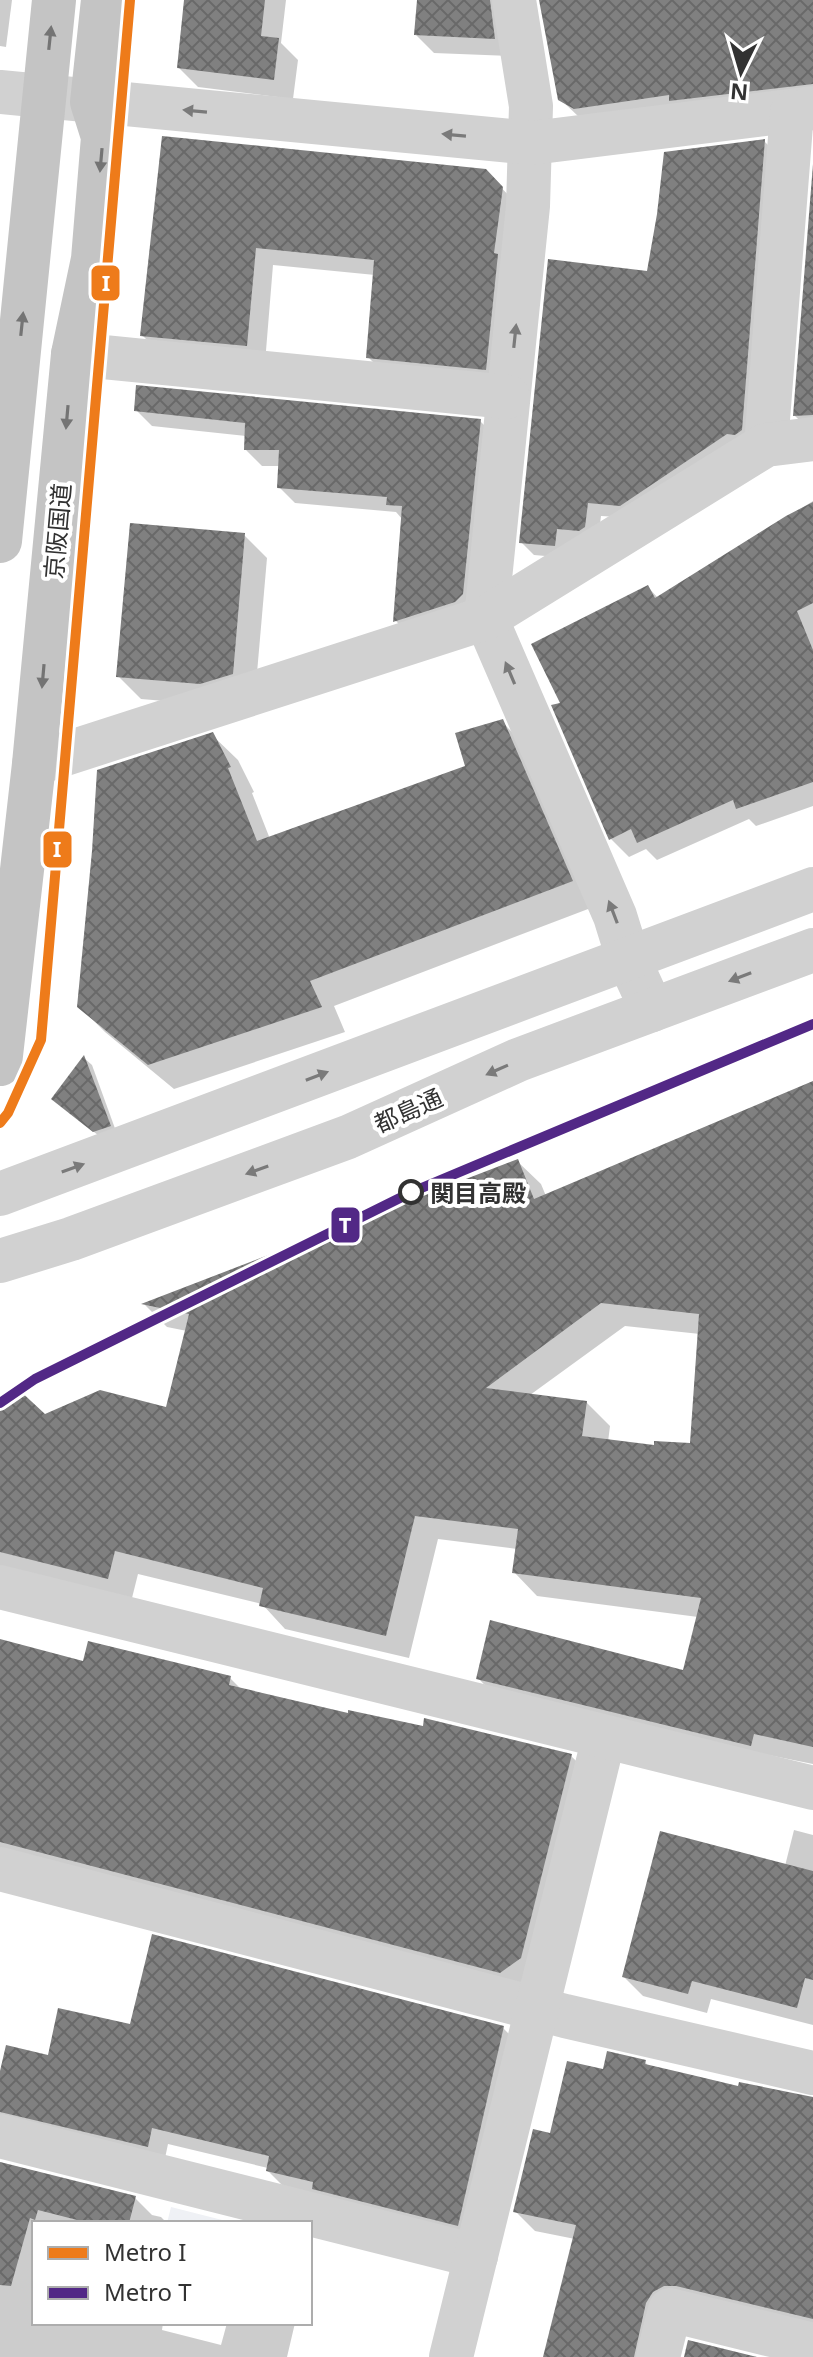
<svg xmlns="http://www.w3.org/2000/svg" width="813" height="2357" font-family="'Noto Sans','Noto Sans JP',sans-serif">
<defs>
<pattern id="building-cross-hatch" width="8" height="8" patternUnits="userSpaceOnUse" patternTransform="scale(2)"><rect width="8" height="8" fill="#808080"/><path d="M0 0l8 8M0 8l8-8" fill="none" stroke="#696969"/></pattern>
</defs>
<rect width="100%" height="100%" fill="#fff"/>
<polygon fill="#eff1f5" points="171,2207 234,2223 167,2223"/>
<g fill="#0003" fill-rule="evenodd">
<polygon points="0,0 12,0 6,47 0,46"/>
<polygon points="186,0 286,0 281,43 298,60 293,99 198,87 179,68"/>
<polygon points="419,0 515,0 512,56 434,53 416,35"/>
<polygon points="541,0 813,0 813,103 579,117 560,99"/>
<polygon points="163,139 485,171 520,207 503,387 386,375 368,357 375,275 273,265 265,363 160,353 142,335"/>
<polygon points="764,141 777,154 755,444 634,518 601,516 598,541 568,558 534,555 521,542 648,273"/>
<polygon points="813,190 813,433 795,416"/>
<polygon points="136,410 480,421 496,437 479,610 411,637 396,621 403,520 396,512 295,503 279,487 280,466 262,466 246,450 246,436 152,426"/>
<polygon points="813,501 813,806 756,826 749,819 657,860 646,849 629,857 611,839 563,704 648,587 658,598"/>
<polygon points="244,535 267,558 255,696 224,706 141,699 118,676"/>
<polygon points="502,722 527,747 596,906 334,1006 345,1032 174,1089 105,1032 79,1006 212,735 238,760 254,792 252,793 270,839 467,767"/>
<polygon points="84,1058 92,1065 117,1134 103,1139 62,1107"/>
<path d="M813 1088V1764L501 1702 478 1678 684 1673 698 1617 537 1596 514 1572 517 1549 438 1539 409 1658 285 1629 262 1604 138 1574 131 1602 0 1569V1410L45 1416 168 1409 187 1331 167 1327 145 1305 517 1161 541 1184 546 1196ZM625 1326 700 1334 691 1445 656 1448 608 1442 610 1426 586 1402 530 1395Z"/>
<polygon points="0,1641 84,1663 230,1678 242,1690 349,1715 571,1756 592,1776 521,1993 0,1856"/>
<polygon points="794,1830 813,1835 813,2025 711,1999 707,2013 643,1996 624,1977 785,1866"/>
<polygon points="132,2026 503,2028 519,2044 474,2241 284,2187 268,2171 268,2168 168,2144 164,2163 0,2120 0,2079"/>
<polygon points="645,2062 650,2068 739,2088 813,2100 813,2333 697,2305 657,2357 545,2357 575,2239 535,2231 515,2211 551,2136 604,2072"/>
<polygon points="0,2162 135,2198 152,2215 161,2217 167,2223 34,2223 34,2323 163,2323 162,2330 221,2345 227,2323 295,2323 287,2357 0,2357"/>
</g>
<g fill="url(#building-cross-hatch)" fill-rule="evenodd">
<polygon points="184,0 265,0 261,36 279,38 274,80 177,68"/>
<polygon points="417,0 490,0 495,39 414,35"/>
<polygon points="539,0 813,0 813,84 669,101 669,95 574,109 558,100"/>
<polygon points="162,136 486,169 503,187 494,253 498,254 486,370 366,358 374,260 256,248 247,346 140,336"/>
<polygon points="765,139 742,430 735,435 727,434 620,506 588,503 585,527 579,531 557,529 555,546 519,543 548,259 647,271 657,214 664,152"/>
<polygon points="813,164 813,415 793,416"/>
<polygon points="136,385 481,419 463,594 455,602 393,622 402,506 386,505 387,497 277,488 279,450 244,450 245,423 134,411"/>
<polygon points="813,502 813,603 797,611 813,650 813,782 736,809 733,800 637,843 631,829 609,840 551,705 560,703 531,644 648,585 655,598 786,516"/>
<polygon points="130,523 245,533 233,674 200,684 116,677"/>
<polygon points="503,719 573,881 310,981 322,1007 148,1065 77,1007 92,851 97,770 213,732 231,767 228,768 257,841 465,766 455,733"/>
<polygon points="84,1055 111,1126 93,1132 51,1099"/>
<path d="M813 1081V1747L754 1734 751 1746 476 1679 490 1620 683 1670 701 1598 512 1573 518 1529 415 1516 386 1636 259 1606 263 1588 115 1551 108 1579 0 1552V1407L17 1388 45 1414 100 1390 166 1407 189 1314 141 1304 518 1159 534 1199ZM601 1303 699 1314 690 1443 654 1441V1445L582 1436 587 1401 486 1388Z"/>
<polygon points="0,1639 83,1661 88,1641 231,1676 229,1685 348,1713 348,1710 423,1726 424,1718 572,1754 521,1958 500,1973 0,1842"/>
<polygon points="660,1831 813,1871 813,1980 805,1978 797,2008 692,1981 688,1994 622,1977"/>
<polygon points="152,1934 504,2026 458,2226 312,2189 313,2182 266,2171 269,2156 152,2128 148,2147 0,2112 0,2071 6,2045 48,2055 58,2008 130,2024"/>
<polygon points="607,2051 646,2060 645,2064 692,2075 738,2086 739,2082 813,2097 813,2319 676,2286 664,2286 653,2292 646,2303 634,2357 543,2357 576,2225 513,2212 533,2129 550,2133 567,2061 603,2069"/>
<polygon points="0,2162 136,2196 129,2223 89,2223 38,2210 35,2220 30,2218 11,2286 0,2285"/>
<polygon points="688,2340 757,2357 684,2357"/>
</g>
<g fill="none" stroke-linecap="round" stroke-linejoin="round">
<g stroke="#d1d1d1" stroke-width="44">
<polyline points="514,0 531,106 528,206 486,618 615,916 628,958 652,1010"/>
<polyline points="0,92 532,143 813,108"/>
<polyline points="73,354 508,397"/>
<polyline points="766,445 792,112"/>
<polyline points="34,764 486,618 766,445 813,439"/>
<polyline points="0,1869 565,2016 813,2073"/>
<polyline points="0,2136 476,2256"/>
<polyline points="451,2357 604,1737"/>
<polyline points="658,2357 670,2310 813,2345"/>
</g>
<g stroke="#d1d1d1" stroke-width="44">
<polyline points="0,1194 813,889"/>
<polyline points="0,1261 71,1239 348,1137 518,1060 813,950"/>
<polyline points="0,1587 813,1788"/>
</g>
<g stroke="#c4c4c4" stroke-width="44">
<polyline points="0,541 54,0"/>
<polyline points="0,1064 34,764 73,354 93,259 103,137 92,102 103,0"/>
</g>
<g stroke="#fff" stroke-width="16">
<polyline id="metro-1" points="0,1123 8,1113 41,1040 130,0"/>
</g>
<g stroke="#fff" stroke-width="16">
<polyline id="metro-2" points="0,1403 35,1379 412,1192 813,1024"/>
</g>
<use href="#metro-1" stroke="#ee7b1a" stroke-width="10"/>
<use href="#metro-2" stroke="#522886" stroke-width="10"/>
</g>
<defs><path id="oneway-solid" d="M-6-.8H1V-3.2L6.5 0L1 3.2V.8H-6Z" transform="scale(2)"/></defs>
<g fill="#747474">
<use href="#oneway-solid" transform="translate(50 38) rotate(-84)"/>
<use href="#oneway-solid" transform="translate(101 160) rotate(95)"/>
<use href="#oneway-solid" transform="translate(22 324) rotate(-84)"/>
<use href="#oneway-solid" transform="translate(67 417) rotate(95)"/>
<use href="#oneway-solid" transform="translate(43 676) rotate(95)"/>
</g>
<g fill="#7a7a7a">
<use href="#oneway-solid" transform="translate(195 111) rotate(-175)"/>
<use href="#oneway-solid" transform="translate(454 135) rotate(-175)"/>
<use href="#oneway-solid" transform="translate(515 336) rotate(-84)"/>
<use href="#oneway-solid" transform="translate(510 673) rotate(-113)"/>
<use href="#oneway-solid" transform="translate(613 912) rotate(-111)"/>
<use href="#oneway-solid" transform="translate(740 977) rotate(159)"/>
<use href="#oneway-solid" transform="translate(497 1070) rotate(156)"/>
<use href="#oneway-solid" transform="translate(317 1076) rotate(-21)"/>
<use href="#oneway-solid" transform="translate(73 1168) rotate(-20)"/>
<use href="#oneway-solid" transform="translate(257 1170) rotate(160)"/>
</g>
<circle fill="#fff" stroke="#323232" stroke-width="4" cx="411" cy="1192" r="11"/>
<g text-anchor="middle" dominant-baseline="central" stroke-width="8" stroke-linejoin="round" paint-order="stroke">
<g font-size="24" fill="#323232" stroke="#fff">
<text transform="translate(57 531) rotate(-85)">京阪国道</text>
<text transform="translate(408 1110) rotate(-24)">都島通</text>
</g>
<g font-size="24" font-weight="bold" fill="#323232" stroke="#fff" text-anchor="start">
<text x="430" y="1192">関目高殿</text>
</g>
</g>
<g stroke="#fff" stroke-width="3">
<rect x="90" y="264" width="31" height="38" rx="8" fill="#ee7b1a"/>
<rect x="42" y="830" width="31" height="39" rx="8" fill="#ee7b1a"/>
<rect x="330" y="1206" width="31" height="38" rx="8" fill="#522886"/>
</g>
<g font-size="22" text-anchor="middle" font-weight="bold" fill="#fff">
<text x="106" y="291">I</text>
<text x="57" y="857">I</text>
<text x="345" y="1233">T</text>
</g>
<rect x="32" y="2221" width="280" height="104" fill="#ffffff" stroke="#adadad" stroke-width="2"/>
<rect x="48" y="2247" width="40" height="12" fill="#ee7b1a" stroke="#adadad" stroke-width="2"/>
<text x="104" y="2261" font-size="24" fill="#323232">Metro I</text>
<rect x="48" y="2287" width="40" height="12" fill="#522886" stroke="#adadad" stroke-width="2"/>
<text x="104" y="2301" font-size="24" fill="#323232">Metro T</text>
<g transform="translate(741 72) rotate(185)" stroke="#ffffff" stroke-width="6" paint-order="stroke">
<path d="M0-6L14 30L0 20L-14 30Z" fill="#323232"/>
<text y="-12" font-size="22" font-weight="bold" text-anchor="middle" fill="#323232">N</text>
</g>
</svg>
